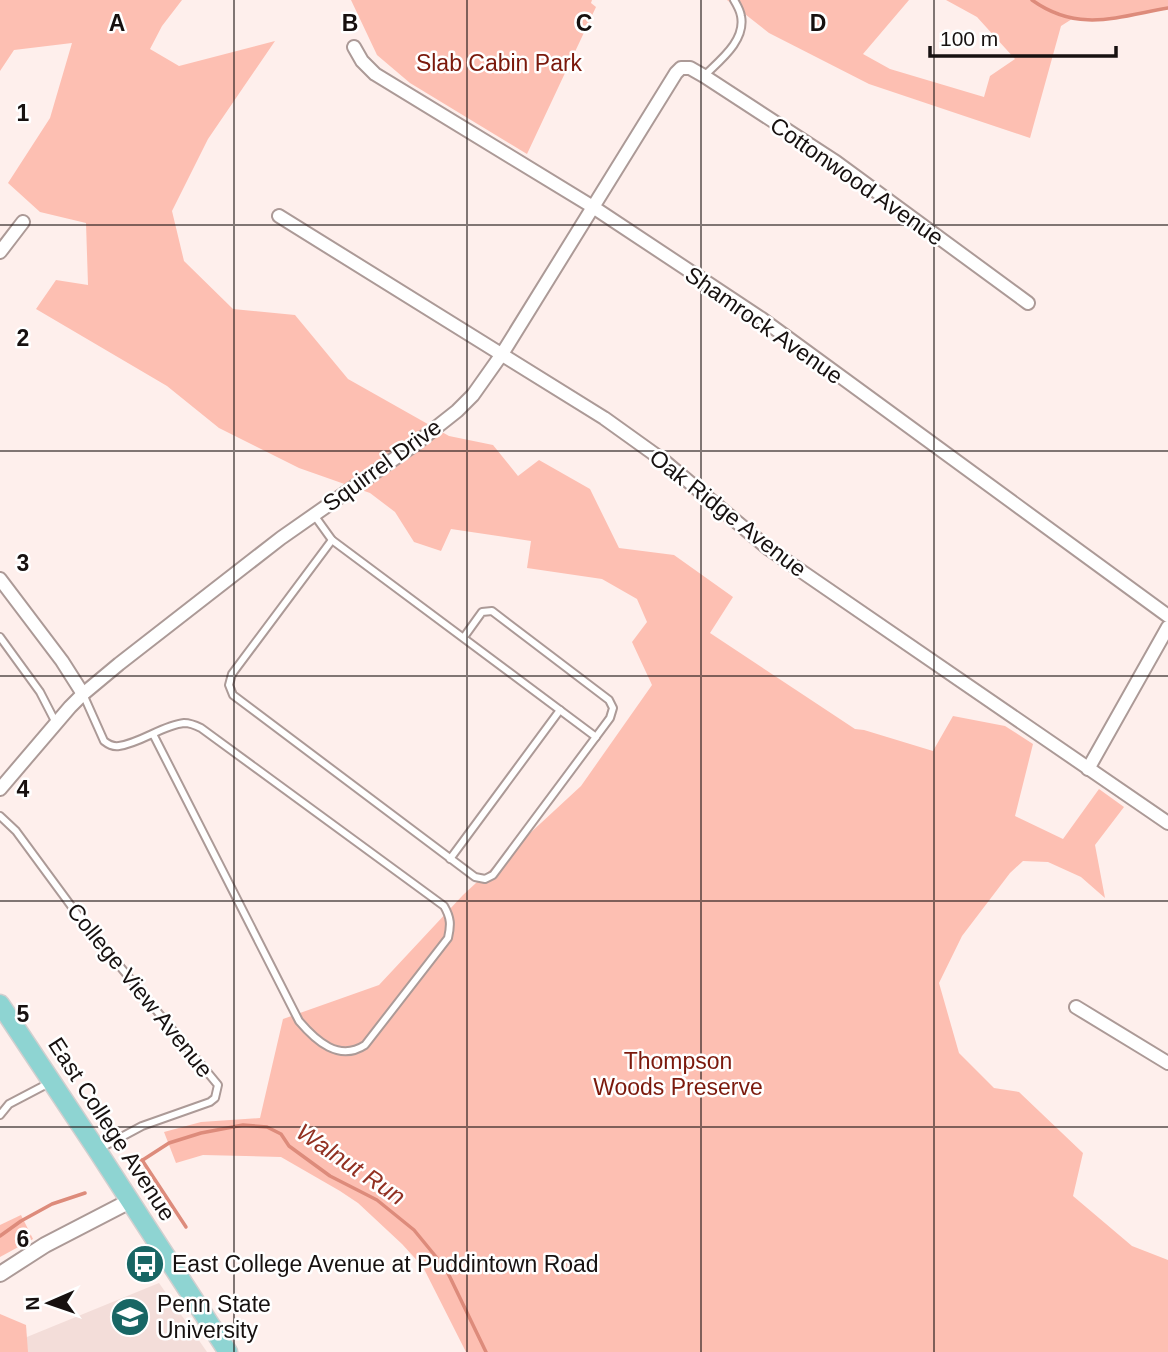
<svg xmlns="http://www.w3.org/2000/svg" width="1168" height="1352" font-family="Helvetica,sans-serif">
<rect width="100%" height="100%" fill="#feefec"/>
<polygon fill="#f3ddd9" points="159,1283 207,1352 0,1352 0,1348"/>
<g fill="#fdbfb2">
<polygon points="0,0 182,0 162,26 150,49 179,66 275,41 208,139 172,211 184,261 233,309 295,315 348,379 449,436 493,445 518,476 539,460 590,489 619,548 674,555 733,597 710,633 855,729 864,730 933,751 953,716 1005,726 1033,744 1015,816 1063,839 1099,789 1124,807 1095,845 1105,898 1081,877 1048,862 1023,861 1010,873 962,936 939,983 959,1053 994,1088 1019,1092 1083,1153 1073,1196 1132,1246 1168,1260 1168,1352 466,1352 423,1267 402,1244 358,1203 340,1191 281,1157 203,1155 176,1163 164,1132 201,1122 260,1118 283,1019 379,985 463,895 581,786 652,685 632,642 647,622 637,599 602,579 527,568 531,541 451,529 441,551 414,542 395,512 370,493 299,468 219,428 167,386 36,309 56,280 88,285 86,223 40,212 8,183 50,118 72,43 14,50 0,71"/>
<polygon points="351,0 592,0 591,3 596,7 527,154 410,83 377,55"/>
<polygon points="727,0 909,0 863,54 890,69 984,97 990,76 1015,59 977,17 946,0 1168,0 1168,8 1096,21 1072,19 1061,26 1030,138 869,84 769,33"/>
<polygon points="21,1215 33,1239 0,1257 0,1225"/>
<polygon points="0,1314 26,1325 28,1352 0,1352"/>
</g>
<g fill="none" stroke-linecap="round" stroke-linejoin="round">
<g stroke="#dd8b7b" stroke-width="3.5">
<path d="M1032 0C1078 33 1117 17 1168 8"/>
<polyline points="142,1160 186,1227"/>
<polyline points="135,1165 169,1143 201,1133 243,1125 267,1127 281,1134 289,1146 330,1176 377,1200 414,1230 446,1269 486,1352"/>
<polyline points="0,1236 21,1221 52,1204 85,1193"/>
</g>
<g stroke="#ac9a97" stroke-width="10">
<g id="service">
<path d="M704 76C719 61 746 41 741 16 740 10 737 5 734 0"/>
<polyline points="314,515 332,540 596,737"/>
<polyline points="332,540 232,674 229,685 233,695 475,877 485,879 493,875 610,718 613,708 609,700 492,611 482,612 464,637"/>
<polyline points="0,637 40,692 56,723"/>
<path d="M83 694 104 741C109 745 113 747 119 746 141 743 163 725 184 723 190 723 195 725 201 728L444 906C451 918 451 925 448 938L365 1045C339 1062 316 1041 299 1021L153 734"/>
<polyline points="0,816 16,831 80,918 218,1085 215,1098 210,1102 142,1126 99,1149"/>
<polyline points="450,859 560,710"/>
<polyline points="0,1115 9,1104 51,1082"/>
</g>
</g>
<g stroke="#ac9a97" stroke-width="16">
<g id="minor">
<polyline points="354,47 362,61 375,74 593,207 762,319 1168,616"/>
<polyline points="279,216 604,418 664,461 769,549 1168,823"/>
<polyline points="0,252 23,222"/>
<polyline points="0,579 62,661 83,694"/>
<polyline points="1088,769 1168,627"/>
<polyline points="0,789 70,707 83,694 119,664 281,538 414,445 457,411 473,395 502,354 676,73 681,68 690,68 704,76 836,162 1028,303"/>
<polyline points="1076,1007 1168,1063"/>
</g>
</g>
<g stroke="#ac9a97" stroke-width="18">
<polyline id="tertiary" points="0,1274 45,1245 130,1201"/>
</g>
<g stroke="#d1cfcf" stroke-width="21">
<polyline id="primary" points="0,1004 97,1150 228,1352"/>
</g>
<use href="#service" stroke="#fff" stroke-width="6"/>
<use href="#minor" stroke="#fff" stroke-width="12"/>
<use href="#tertiary" stroke="#fff" stroke-width="14"/>
<use href="#primary" stroke="#8ed4d2" stroke-width="18"/>
</g>
<path fill="none" stroke="#171110" stroke-width="2" stroke-opacity="0.55" d="M234 0V1352M467 0V1352M701 0V1352M934 0V1352M0 225H1168M0 451H1168M0 676H1168M0 901H1168M0 1127H1168"/>
<defs>
<g id="bus-disc" transform="scale(2.0125)"><circle r="9.5" fill="#186664" stroke="#fff"/><path d="M-5-6H5V4H4V6H2V4H-2V6H-4V4H-5ZM-3.5-4V0h7V-4ZM-3.5 1.2v1.5H-2V1.2ZM2 1.2v1.5H3.5V1.2Z" fill="#fff"/></g>
<g id="university-disc" transform="scale(2.0125)"><circle r="9.5" fill="#186664" stroke="#fff"/><path d="M0-5L7-2L0 1L-7-2ZM-4 1L0 2.5L4 1V4Q0 6-4 4Z" fill="#fff"/></g>
</defs>
<g fill-rule="evenodd">
<use href="#bus-disc" x="145" y="1264"/>
<use href="#university-disc" x="130" y="1317"/>
</g>
<g text-anchor="middle" dominant-baseline="central" stroke-width="5" stroke-linejoin="round" paint-order="stroke">
<g font-size="23" fill="#7b190c" stroke="#fff">
<text x="499" y="63">Slab Cabin Park</text>
<text x="678" y="1061">Thompson<tspan x="678" dy="26">Woods Preserve</tspan></text>
</g>
<g font-size="23" fill="#171110" stroke="#fff">
<text transform="translate(857 181) rotate(35)">Cottonwood Avenue</text>
<text transform="translate(764 325) rotate(35)">Shamrock Avenue</text>
<text transform="translate(382 465) rotate(-36)">Squirrel Drive</text>
<text transform="translate(728 513) rotate(38)">Oak Ridge Avenue</text>
<text transform="translate(140 990) rotate(51)">College View Avenue</text>
<text transform="translate(112 1129) rotate(57)">East College Avenue</text>
</g>
<g font-size="23" fill="#171110" stroke="#fff" text-anchor="start">
<text x="172" y="1264">East College Avenue at Puddintown Road</text>
<text x="157" y="1304">Penn State<tspan x="157" dy="26">University</tspan></text>
</g>
<g font-size="24" font-style="italic" fill="#923122" stroke="#fff">
<text transform="translate(351 1164) rotate(34)">Walnut Run</text>
</g>
</g>
<g font-size="23" text-anchor="middle" font-weight="bold" fill="#171110" stroke="#fff" stroke-width="5" stroke-linejoin="round" paint-order="stroke">
<text x="117" y="31">A</text>
<text x="350" y="31">B</text>
<text x="584" y="31">C</text>
<text x="818" y="31">D</text>
<text x="23" y="121">1</text>
<text x="23" y="346">2</text>
<text x="23" y="571">3</text>
<text x="23" y="797">4</text>
<text x="23" y="1022">5</text>
<text x="23" y="1247">6</text>
</g>
<g transform="translate(49 1303) rotate(268)" stroke="#ffffff" stroke-width="5" paint-order="stroke">
<path d="M0-5L12 26L0 18L-12 26Z" fill="#171110"/>
<text y="-10" font-size="19" font-weight="bold" text-anchor="middle" fill="#171110">N</text>
</g>
<path d="M930 46v10h186v-10" fill="none" stroke="#171110" stroke-width="3.5"/>
<text x="940" y="46" font-size="21" fill="#171110" stroke="#ffffff" stroke-width="5" paint-order="stroke">100 m</text>
</svg>
